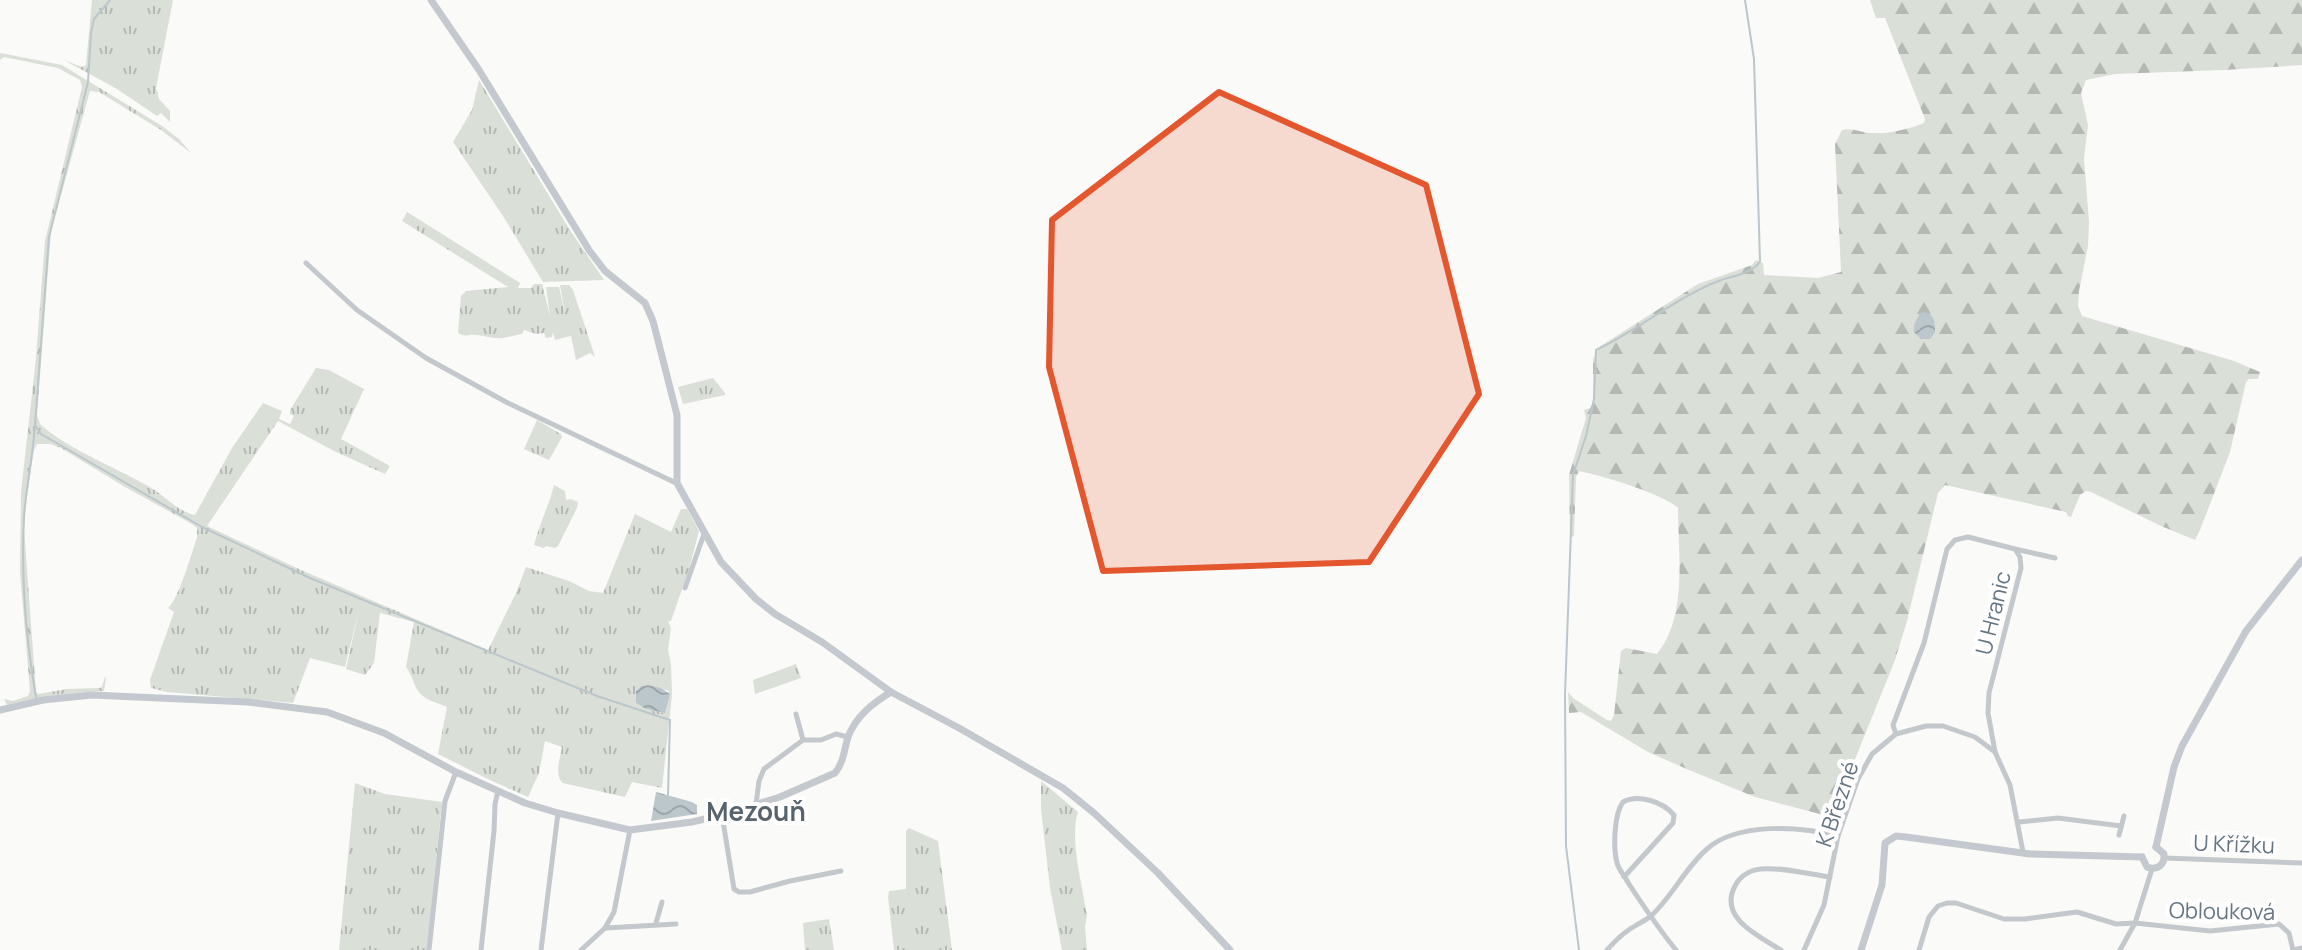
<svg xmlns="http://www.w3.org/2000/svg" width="2302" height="950" font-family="Manrope,sans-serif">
<defs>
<pattern id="grass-tufts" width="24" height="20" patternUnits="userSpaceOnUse" patternTransform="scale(2)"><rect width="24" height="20" fill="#dadfd7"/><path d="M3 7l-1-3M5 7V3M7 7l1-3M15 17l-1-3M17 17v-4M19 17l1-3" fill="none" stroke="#b4b9b4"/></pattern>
<pattern id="forest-firs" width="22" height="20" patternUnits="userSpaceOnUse" patternTransform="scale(2)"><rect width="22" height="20" fill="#dadfd7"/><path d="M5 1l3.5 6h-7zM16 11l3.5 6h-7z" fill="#b4b9b4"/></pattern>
<pattern id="water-waves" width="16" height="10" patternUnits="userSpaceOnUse" patternTransform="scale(2)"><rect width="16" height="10" fill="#bbc7cb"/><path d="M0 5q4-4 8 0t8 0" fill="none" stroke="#9ca6aa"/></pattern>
</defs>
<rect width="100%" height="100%" fill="#fafaf8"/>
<g fill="url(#grass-tufts)" fill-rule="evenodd">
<polygon points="92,0 173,0 156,88 159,99 170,111 170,122 161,113 157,116 117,89 64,60 82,67 86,65"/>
<path d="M0 53 62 65 162 126 179 139 191 153 161 130 99 92 90 91 51 231 37 415 40 424C70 451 118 468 153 489 167 498 179 512 195 515L232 448 263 403 282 411 279 419 290 424 294 416 290 414V410L316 368 329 370 364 389 341 439 390 466 385 474 336 452 278 421 207 526 301 570 488 650 516 593 526 567 569 581 589 591 603 593 635 514 671 532 681 509H687L699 531 689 569 671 621H668L671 628 668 650 671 664 672 695 662 788 632 782 625 797 563 783C554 775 560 759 562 747L545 741 539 773 528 797 490 780 438 754 447 707C438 703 424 700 418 691 413 683 412 675 406 667L414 622 380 613 374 663 365 675 346 669 359 610 345 667 310 658 293 703 167 692 151 688 150 680 174 612 168 608C179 599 191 554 197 538V528L192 524 125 487 61 448 50 444H37L34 450 26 502 24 529 36 692 38 694 67 689 99 688 102 687 105 677 106 678 104 691C71 693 39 696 7 705L4 699 13 701 28 696 30 691 20 572 21 492 36 358 45 241 82 87 80 80 58 68 4 57 0 60ZM648 685 669 691 665 713 646 709 636 703V691L641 686Z"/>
<polygon points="479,80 568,227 604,280 543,282 503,216 453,142 472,110"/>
<path d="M407 212 520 283 518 288H531L534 284H542L550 316 546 287H559L565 314 560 285H569L573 290 595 357 590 353 576 360 571 336 555 340 553 332 552 337 546 338 544 333 536 334 524 330 522 334C515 335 509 337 503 338 493 339 485 336 477 335 468 334 467 338 458 333L461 296 466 291 508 287 402 221Z"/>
<polygon points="713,378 725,393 725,395 683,404 678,387"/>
<polygon points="537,420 561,434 562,437 549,460 524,449"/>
<path d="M554 485 565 491 566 500 571 499 578 502 577 508 558 546 555 548 546 546 544 548 534 545C539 525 549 506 554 485Z"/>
<polygon points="796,664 801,678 755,694 753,680"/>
<path d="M1041 781 1078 812C1069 839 1083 887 1087 916L1085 927 1087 950H1062L1050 888 1041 809Z"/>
<polygon points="355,783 385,794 442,802 427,950 339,950"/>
<polygon points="909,828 938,841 952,950 894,950 888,897 889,891 906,889 906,831"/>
<polygon points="829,919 834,950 805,950 803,923"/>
</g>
<path fill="url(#forest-firs)" d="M1870 0H2302V65L2224 70 2115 74 2086 80 2081 93 2088 125 2084 158 2089 222 2088 246 2079 291 2078 306 2082 316 2234 361 2260 372 2258 379H2249L2246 382 2230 452 2200 530 2195 540 2161 526 2091 492 2086 491 2080 495 2071 517 2068 516 2066 512 1945 485 1938 493 1907 621 1895 660 1845 784 1842 816 1831 817 1755 797 1689 770 1648 752 1581 712 1569 713 1568 692 1573 698 1607 720 1611 721 1614 715 1621 651 1626 648 1657 654C1688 616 1678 554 1678 508 1664 494 1600 475 1579 471L1576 477 1574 536 1570 538 1569 475 1586 418 1584 410 1590 408 1593 402V359L1599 347 1698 284 1752 265 1756 260 1763 263 1764 275 1818 278 1841 272 1835 144 1842 130C1852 127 1862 133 1873 133 1891 134 1908 129 1924 123L1925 119 1885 18H1876Z"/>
<g fill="url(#water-waves)">
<path d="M1926 312C1935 316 1935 323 1935 332L1930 339H1921L1914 332V325L1920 313Z"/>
<polygon points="648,685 661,688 670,694 665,713 646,709 636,703 636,691 641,686"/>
<polygon points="656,792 692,802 697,805 697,814 651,821"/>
</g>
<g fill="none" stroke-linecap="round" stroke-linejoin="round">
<g stroke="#bbc7cb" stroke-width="2">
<polyline points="110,0 94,19 91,33 88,82 49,237 35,425 41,434 202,527 310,578 597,696 670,720 668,795"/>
<path d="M35 425C33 456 26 487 24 517 21 576 26 639 36 697"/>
<path d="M1579 950 1566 846 1565 694 1573 475 1586 436 1594 399 1596 350C1638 330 1674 299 1716 282 1730 276 1753 274 1760 261L1754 59 1745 0"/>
</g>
<g stroke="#c3c8cc" stroke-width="5">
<polyline points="306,263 357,310 426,358 506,402 676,483"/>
<polyline points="2015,549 2055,558"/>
<polyline points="685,588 704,534"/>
<polyline points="796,714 803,740"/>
<polyline points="1896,734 1893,725 1924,643 1947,549 1955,540 1968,537 2015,549 2020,557 2021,568 1989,693 1988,713 1995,752 2010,785 2023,852"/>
<polyline points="756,804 759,781 764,769 803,740 821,740 836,734 848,737"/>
<polyline points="722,815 734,889 739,892 750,892 790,881 841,871"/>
<polyline points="2019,822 2058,818 2121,826"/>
<polyline points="2119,835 2124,816"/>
<polyline points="2164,858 2302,863"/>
<path d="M1624 877 1673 823 1674 815C1662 801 1638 794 1623 802 1614 814 1613 848 1617 863 1619 870 1625 877 1629 884 1644 907 1659 929 1676 950"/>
<polyline points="656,923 662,902"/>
<polyline points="606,928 676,924"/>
<polyline points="429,950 445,801 456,772"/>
<polyline points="481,950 494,831 495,804 498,791"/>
<polyline points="541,950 558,813"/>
<polyline points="581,950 605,928 614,912 630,830"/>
<path d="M1607 950C1614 942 1621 935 1630 929 1637 924 1645 921 1651 916 1672 897 1685 868 1707 849 1737 822 1801 826 1838 836"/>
<path d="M1781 950C1759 936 1718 918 1735 886 1740 876 1750 870 1761 869 1783 867 1808 874 1830 877"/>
<polyline points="1804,950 1824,905 1838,836 1858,779 1872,754 1896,734 1926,726 1943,726 1975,737 1995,752"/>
<polyline points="1919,950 1929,917 1938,906 1947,903 1956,903 2004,919 2025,919 2077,912 2116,924 2135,923 2210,931 2279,924 2289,933 2293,950"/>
<polyline points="2120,950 2135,923 2152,869"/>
<polyline points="2293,950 2302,948"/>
</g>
<g stroke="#c3c9ce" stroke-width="7">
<polyline points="431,0 479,70 589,250 605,271 645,303 653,321 677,415 677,483 721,562 756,599 775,614 822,642 891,692 959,728 1063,788 1094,813 1158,873 1230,950"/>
<path d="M0 710 43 700 92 695 248 702 327 712 384 733 456 772 525 803 558 813 630 830 692 822 722 815 780 797 835 773C844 762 844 750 848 737 856 716 873 703 891 692"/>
<polyline points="2156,847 2174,767 2182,746 2246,631 2302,560"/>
<path d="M2142 857 2147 867C2157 871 2165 865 2164 854L2156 847"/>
<polyline points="1861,950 1882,885 1885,843 1896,836 1906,837 2030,854 2142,857"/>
</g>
</g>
<path fill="#e4572e" fill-opacity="0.2" stroke="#e4572e" stroke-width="6" stroke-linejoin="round" d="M1219 92 1426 185 1479 394 1369 562 1103 571 1049 367 1052 220Z"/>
<g text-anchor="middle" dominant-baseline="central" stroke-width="8" stroke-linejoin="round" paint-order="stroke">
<g font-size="22" fill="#657683" stroke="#fff">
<text transform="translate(1993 613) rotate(-76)">U Hranic</text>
<text transform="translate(1837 804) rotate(-71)">K Březné</text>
<text transform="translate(2234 844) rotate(2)">U Křížku</text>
<text transform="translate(2222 911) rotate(1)">Oblouková</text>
</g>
<g font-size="26" font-weight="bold" fill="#57646e" stroke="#fff">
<text x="756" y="811">Mezouň</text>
</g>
</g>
</svg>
